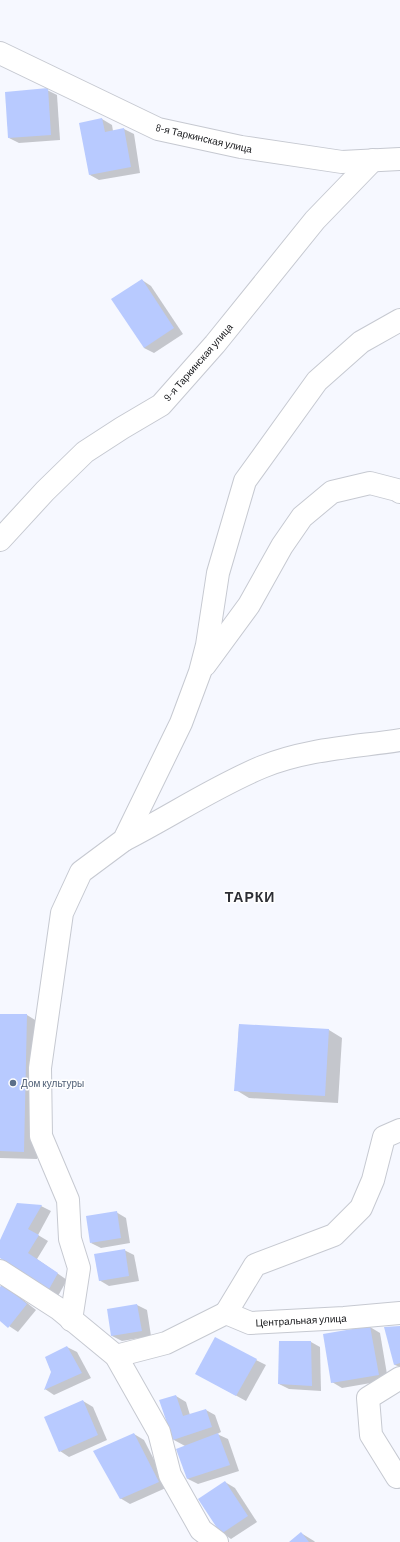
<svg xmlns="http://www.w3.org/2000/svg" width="400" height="1542" font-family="Barlow,sans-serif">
<rect width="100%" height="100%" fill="#f6f8ff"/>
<g fill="#0003">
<polygon points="47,90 57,95 60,140 19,143 9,138"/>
<polygon points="102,119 112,125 113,131 124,129 134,134 140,173 99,180 90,175"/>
<polygon points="142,280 151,286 183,334 154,353 144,348"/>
<polygon points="0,1015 27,1015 40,1023 37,1159 0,1158"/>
<polygon points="239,1025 329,1030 342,1038 338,1103 249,1098 236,1090"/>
<polygon points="41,1206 51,1211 38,1235 48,1241 37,1259 67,1280 58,1296 0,1257 0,1242"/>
<polygon points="116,1212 126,1218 130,1243 101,1248 91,1243"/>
<polygon points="124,1250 134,1255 139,1281 109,1286 99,1280"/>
<polygon points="0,1288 12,1291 36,1310 18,1332 0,1320"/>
<polygon points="137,1305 147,1310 151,1336 122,1341 112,1336 108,1310"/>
<polygon points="370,1327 380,1333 388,1380 342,1388 332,1382 324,1335"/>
<polygon points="400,1327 400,1367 395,1365 386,1328"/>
<polygon points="311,1342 320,1347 321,1391 289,1389 279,1384"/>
<polygon points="67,1347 77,1352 91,1378 54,1395 45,1389"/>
<polygon points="256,1360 266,1365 246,1401 206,1379"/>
<polygon points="176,1396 186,1402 190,1415 206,1410 215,1415 221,1432 217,1434 228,1439 239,1471 198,1484 188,1479 185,1446 174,1440"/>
<polygon points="83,1401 93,1407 107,1440 69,1457 60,1451"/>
<polygon points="134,1434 144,1440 168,1487 130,1504 120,1498"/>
<polygon points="225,1482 235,1488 257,1522 231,1539 222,1533"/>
<polygon points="301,1533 314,1541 315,1542 290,1542"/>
</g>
<g fill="#b8caff">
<polygon points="48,88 51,135 8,138 5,92"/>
<polygon points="102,118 105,132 124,128 131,167 89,175 79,123"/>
<polygon points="142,279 174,328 144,348 111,299"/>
<polygon points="0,1014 27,1014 24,1152 0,1151"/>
<polygon points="239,1024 329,1029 325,1096 234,1091"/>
<polygon points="17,1203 42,1205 28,1229 39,1235 28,1253 58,1273 48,1291 0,1258 0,1240"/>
<polygon points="117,1211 121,1238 90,1243 86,1216"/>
<polygon points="125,1249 129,1276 99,1281 94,1254"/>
<polygon points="2,1284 27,1304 8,1328 0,1321 0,1287"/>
<polygon points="137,1304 142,1331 111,1336 107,1309"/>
<polygon points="370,1326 379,1375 331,1383 323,1334"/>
<polygon points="400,1326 400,1363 394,1365 384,1327"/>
<polygon points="215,1337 257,1359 236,1396 195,1374"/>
<polygon points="279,1341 311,1341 312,1386 278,1384"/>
<polygon points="67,1346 82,1373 44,1390 51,1372 45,1357"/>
<polygon points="176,1395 183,1416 206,1409 212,1427 173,1440 159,1400"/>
<polygon points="83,1400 98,1435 59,1452 44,1417"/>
<polygon points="134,1433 159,1482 120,1499 93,1451"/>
<polygon points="218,1433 230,1465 187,1479 176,1449"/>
<polygon points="225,1481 248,1516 221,1534 198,1499"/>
<polygon points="301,1532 309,1542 289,1542"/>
</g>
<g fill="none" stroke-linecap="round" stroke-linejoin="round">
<g stroke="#c6c9d1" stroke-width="24">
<g id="minor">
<polyline points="0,53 158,129 241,147 342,162 400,159"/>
<polyline points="0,540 45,491 85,452 122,428 161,405 215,344 315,220 373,160"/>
<polyline points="205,665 249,605 282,546 302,517 332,492 370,483 397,490 400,492"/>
<path d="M124 840C171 816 214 787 262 767 306 749 354 747 400 740"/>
<polyline points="0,1271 59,1309 116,1356 159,1432 170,1475 201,1530 217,1542"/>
<polyline points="226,1313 255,1265 334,1235 361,1208 373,1180 384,1137 400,1130"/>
<polyline points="71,1320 79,1268 70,1239 68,1200 41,1136 40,1068 62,913 81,872 124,840 181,723 200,672 207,645 218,573 245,481 317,381 361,342 400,320"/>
<polyline points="116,1356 166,1343 226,1313 250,1323 344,1318 400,1313"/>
<polyline points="400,1378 368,1398 371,1435 397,1477 400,1474"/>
</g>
</g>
<use href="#minor" stroke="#fff" stroke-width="22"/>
</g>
<circle fill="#5c6f8a" stroke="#fff" stroke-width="1.5" cx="13" cy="1083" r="4"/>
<g text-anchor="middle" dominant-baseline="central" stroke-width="3" stroke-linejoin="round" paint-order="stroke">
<g font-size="10" fill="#151619" stroke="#fff">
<text transform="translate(204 138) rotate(13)">8-я Таркинская улица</text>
<text transform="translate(198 362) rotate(-49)">9-я Таркинская улица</text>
<text transform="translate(301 1320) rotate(-3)">Центральная улица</text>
</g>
<g font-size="10" fill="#4e5e75" stroke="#fff" text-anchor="start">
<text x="21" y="1083">Дом культуры</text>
</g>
<g font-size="14" font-weight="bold" letter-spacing="1" fill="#2d2f35" stroke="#fff">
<text x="250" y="896">ТАРКИ</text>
</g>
</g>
</svg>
